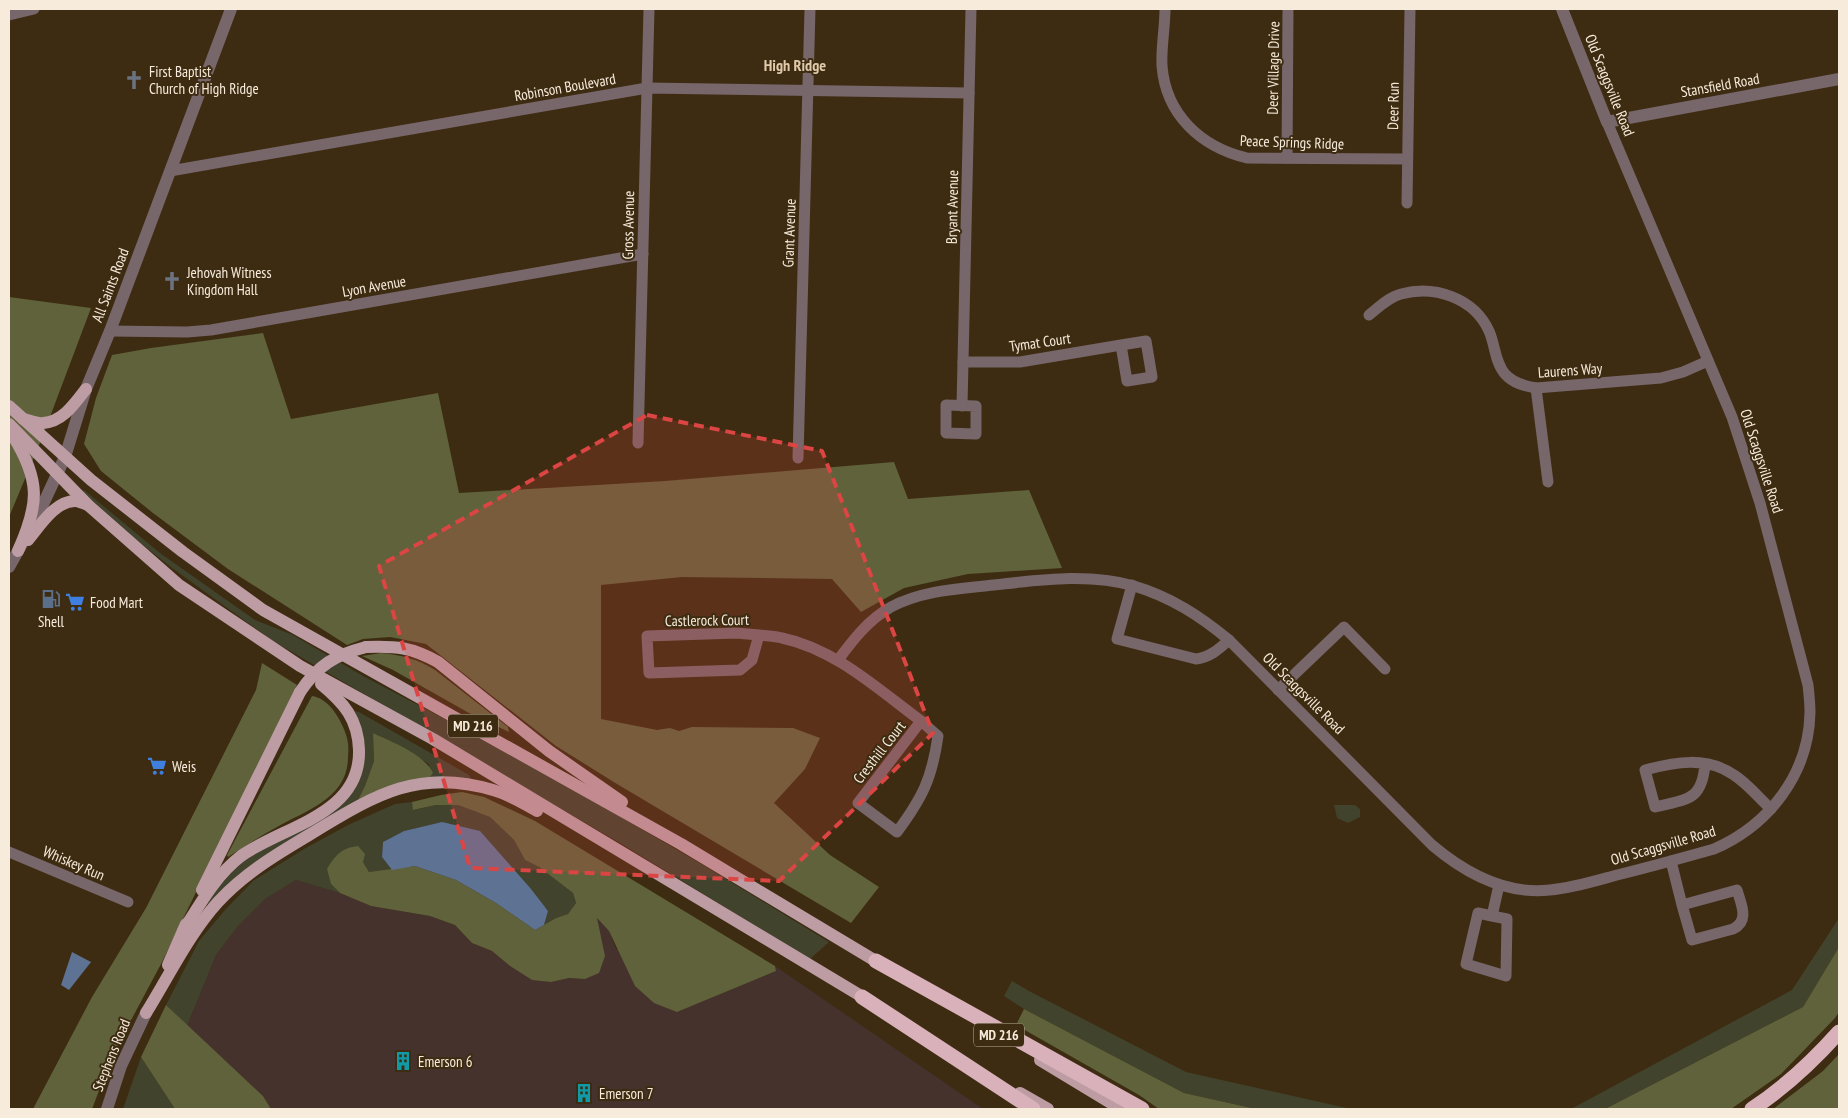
<svg xmlns="http://www.w3.org/2000/svg" width="1848" height="1118" font-family="'PT Sans Narrow',sans-serif">
<rect width="100%" height="100%" fill="#3d2c11"/>
<polygon fill="#45322d" points="296,880 340,893 371,906 430,916 455,925 472,943 492,951 510,966 532,980 551,982 569,978 585,979 600,934 596,917 609,931 615,947 677,1012 776,971 775,966 983,1109 271,1109 263,1096 187,1026 216,955 238,926 265,899"/>
<g fill="#41432d">
<polygon points="84,490 160,553 255,620 293,635 363,676 475,735 576,791 703,865 829,942 810,959 620,843 273,641 172,568 134,538 83,492"/>
<polygon points="353,711 359,712 469,775 471,779 429,778 429,764 399,746 373,733 374,761 365,786 357,802 209,904 207,904 222,880 240,862 355,787"/>
<polygon points="412,802 414,810 436,805 458,805 490,817 514,840 525,860 539,867 573,893 576,903 568,914 556,918 544,925 548,910 442,822 404,831 383,842 382,857 392,870 369,872 363,862 331,884 340,893 296,880 265,899 238,926 216,955 187,1026 166,1005 199,941 225,910 253,881 304,849 348,825 395,804"/>
<polygon points="1334,805 1355,805 1360,809 1360,817 1348,823 1337,818"/>
<polygon points="1839,918 1839,947 1803,1007 1605,1109 1571,1109 1792,990"/>
<polygon points="1012,981 1029,991 1186,1072 1351,1109 1256,1109 1184,1093 1024,1009 1004,996"/>
<polygon points="141,1057 175,1109 123,1109"/>
</g>
<g fill="#60623b">
<polygon points="9,297 91,308 42,438 9,517"/>
<polygon points="263,333 291,419 438,393 459,493 665,481 894,462 908,499 1029,490 1062,568 968,574 904,588 861,612 832,579 682,577 601,585 601,719 657,730 670,728 679,731 692,727 793,728 820,738 805,769 774,803 830,855 879,887 851,923 617,784 556,746 426,644 390,637 363,639 347,645 228,569 153,513 101,471 84,444 96,398 112,355 151,348"/>
<path d="M381 653C401 655 418 659 435 670L508 727 509 732 469 713 393 670 362 656Z"/>
<polygon points="262,663 297,685 161,964 113,1054 92,1109 33,1109 92,997 146,908 256,690"/>
<path d="M312 696C327 698 338 715 343 727 348 738 349 745 348 757 348 798 307 810 277 827 260 836 244 847 228 857L227 855Z"/>
<path d="M373 733C392 742 424 754 433 773L429 778C398 781 383 788 357 802L365 786 374 761Z"/>
<path d="M462 792 484 797 535 821 775 966 776 971 677 1012 654 1003 635 986 609 931 597 918 605 956 599 973 585 979 569 978 551 982 532 980 510 966 492 951 472 943 455 925 430 916 371 906 340 893 331 884 327 869C336 854 342 848 358 846L365 854 363 862 369 872 415 866 456 880 496 903 535 930 556 918 568 914 576 903 573 893 539 867 525 860 514 840 490 817 458 805H436L413 810 412 802 441 795Z"/>
<polygon points="1839,947 1839,1012 1835,1018 1781,1074 1731,1109 1605,1109 1803,1007"/>
<polygon points="166,1005 263,1096 271,1109 175,1109 141,1057"/>
<polygon points="1024,1009 1184,1093 1256,1109 1159,1109 1139,1095 1016,1025"/>
<polygon points="1839,1054 1839,1109 1773,1109 1823,1071"/>
</g>
<g fill="#5e7294">
<polygon points="442,822 480,831 531,889 548,911 544,925 535,930 496,903 456,880 415,866 392,870 382,857 383,842 404,831"/>
<polygon points="72,952 91,962 69,990 61,985"/>
</g>
<g fill="none" stroke-linecap="round" stroke-linejoin="round">
<g stroke="#77666a" stroke-width="11">
<path d="M1165 9C1165 28 1161 47 1162 66 1166 115 1201 147 1247 158L1407 159"/>
<polyline points="9,15 34,9"/>
<polyline points="1287,158 1288,9"/>
<polyline points="170,171 647,88 969,93"/>
<polyline points="1407,203 1410,9"/>
<path d="M1369 315C1379 307 1389 297 1401 294 1435 285 1474 298 1489 331 1495 344 1495 363 1505 374 1513 383 1524 386 1536 388L1661 378 1683 372 1708 361"/>
<polyline points="110,331 187,332 211,330 643,254"/>
<polyline points="963,362 1020,362 1121,345 1127,381 1152,377 1146,341 1121,345"/>
<polyline points="1536,388 1548,482"/>
<polygon points="946,405 976,406 976,434 946,433"/>
<polyline points="962,406 971,9"/>
<polyline points="638,443 649,9"/>
<polyline points="798,458 810,9"/>
<path d="M1132 585 1117 639 1196 659C1210 657 1218 650 1229 640"/>
<path d="M759 635 736 633 647 636 649 673 740 670 752 660 759 635C767 636 775 636 782 638 835 649 879 690 921 721L858 803 897 832C923 797 932 778 938 736L921 721"/>
<path d="M838 660C853 640 868 620 891 607 923 590 959 589 994 585 1040 580 1089 573 1134 586 1171 597 1200 616 1229 640L1432 845C1465 873 1505 895 1550 890 1573 888 1595 881 1617 875 1650 867 1682 858 1714 849 1769 825 1809 774 1810 712 1810 703 1809 694 1808 685L1760 503 1732 417 1607 122"/>
<polyline points="1278,690 1344,627 1385,669"/>
<path d="M1705 764C1702 801 1687 799 1655 807L1645 770C1675 762 1706 756 1734 775 1748 784 1759 798 1771 809"/>
<polyline points="9,852 128,902"/>
<path d="M1671 861 1682 905 1737 890C1741 904 1750 921 1733 929L1692 940 1682 905"/>
<polyline points="1492,916 1507,919 1506,976 1466,964 1478,913 1492,916 1499,885"/>
</g>
<g stroke="#77666a" stroke-width="12">
<polyline points="1562,9 1607,122 1839,79"/>
<polyline points="9,567 39,513 65,457 86,389 110,331 231,9"/>
<polyline points="107,1109 121,1066 146,1013"/>
</g>
<g stroke="#bd9ca4" stroke-width="12">
<polyline points="9,406 91,480 183,552 263,610 681,844 884,966"/>
<path d="M23 419C29 420 37 424 43 423 63 422 75 403 86 389"/>
<polyline points="9,424 88,505 179,585 300,666 433,739 871,1002"/>
<path d="M13 436C41 481 39 504 18 551"/>
<path d="M28 540C39 527 56 499 77 501 80 502 85 504 88 505"/>
<path d="M366 647C397 646 411 647 438 662L549 751 622 802"/>
<polyline points="202,890 300,692"/>
<path d="M183 931C200 904 216 875 241 856 283 826 361 815 359 750 358 719 344 703 321 684"/>
<polyline points="168,965 186,924"/>
<path d="M146 1013C169 976 189 934 218 902 245 873 277 854 309 835 372 797 417 767 493 790 508 794 523 803 537 811"/>
<polyline points="1040,1060 1121,1109"/>
<polyline points="1020,1093 1048,1109"/>
</g>
<g stroke="#d9b1bb" stroke-width="15">
<polyline points="876,961 1142,1109"/>
<polyline points="862,997 1033,1109"/>
<path d="M1752 1109C1784 1088 1814 1060 1839 1032"/>
</g>
<path stroke="#bd9ca4" stroke-width="12" d="M300 692C318 665 335 655 366 647"/>
</g>
<path fill="#db4543" fill-opacity="0.2" stroke="#db4543" stroke-width="4" stroke-dasharray="10 6" stroke-linejoin="round" d="M647 415 822 451 933 733 779 881 470 868 379 566Z"/>
<defs>
<g id="church-bare" transform="scale(1.5)"><path d="M-1.2-6h2.4v3.5h3.3v2.4h-3.3V6h-2.4V-.1h-3.3v-2.4h3.3Z" fill="#6b7280" stroke="#3d2c11" stroke-width="2.5" paint-order="stroke"/></g>
<g id="fuel-bare" transform="scale(1.5)"><path d="M-5.5-6h7V0h2V4h1.3V-2.5L3-4.5l.8-.8L6-3V5H2.5V1h-1V6h-7ZM-4.2-4.7v3.2H.2V-4.7Z" fill="#5c6f8a" stroke="#3d2c11" stroke-width="2.5" paint-order="stroke"/></g>
<g id="supermarket-bare" transform="scale(1.5)"><path d="M-6-5.5h2.5l.6 2H6L4.5 2H-2.5L-4.4-4H-6ZM-1.5 3.2a1.3 1.3 0 1 0 .1 0ZM3 3.2a1.3 1.3 0 1 0 .1 0Z" fill="#3f7fe0" stroke="#3d2c11" stroke-width="2.5" paint-order="stroke"/></g>
<g id="building-bare" transform="scale(1.5)"><path d="M-4-6H4V6H1V3H-1V6H-4ZM-2.5-4.3h1.7v1.8h-1.7ZM.8-4.3h1.7v1.8H.8ZM-2.5-1h1.7V.8h-1.7ZM.8-1h1.7V.8H.8Z" fill="#0f9aa8" stroke="#3d2c11" stroke-width="2.5" paint-order="stroke"/></g>
</defs>
<g fill-rule="evenodd">
<use href="#church-bare" x="134" y="80"/>
<use href="#church-bare" x="172" y="281"/>
<use href="#fuel-bare" x="51" y="599"/>
<use href="#supermarket-bare" x="75" y="602"/>
<use href="#supermarket-bare" x="157" y="766"/>
<use href="#building-bare" x="403" y="1061"/>
<use href="#building-bare" x="584" y="1093"/>
</g>
<g text-anchor="middle" dominant-baseline="central" stroke-width="4" stroke-linejoin="round" paint-order="stroke">
<g fill="#3d2c11" stroke="#bfb29f" stroke-width="1">
<rect x="448" y="714.5" width="50" height="23" rx="4"/>
<rect x="974" y="1023.5" width="50" height="23" rx="4"/>
</g>
<g font-size="14" font-weight="bold" fill="#f7ebdc">
<text x="473" y="726">MD 216</text>
<text x="999" y="1035">MD 216</text>
</g>
<g font-size="15" fill="#f7ebdc" stroke="#3d2c11">
<text transform="translate(1273 68) rotate(-89)">Deer Village Drive</text>
<text transform="translate(1610 85) rotate(68)">Old Scaggsville Road</text>
<text transform="translate(1720 85) rotate(-10)">Stansfield Road</text>
<text transform="translate(565 87) rotate(-10)">Robinson Boulevard</text>
<text transform="translate(1393 106) rotate(-89)">Deer Run</text>
<text transform="translate(1292 142) rotate(2)">Peace Springs Ridge</text>
<text transform="translate(952 207) rotate(-89)">Bryant Avenue</text>
<text transform="translate(628 225) rotate(-89)">Gross Avenue</text>
<text transform="translate(789 233) rotate(-88)">Grant Avenue</text>
<text transform="translate(110 285) rotate(-69)">All Saints Road</text>
<text transform="translate(374 286) rotate(-10)">Lyon Avenue</text>
<text transform="translate(1040 342) rotate(-8)">Tymat Court</text>
<text transform="translate(1570 370) rotate(-4)">Laurens Way</text>
<text transform="translate(1762 461) rotate(72)">Old Scaggsville Road</text>
<text transform="translate(707 620) rotate(-1)">Castlerock Court</text>
<text transform="translate(1304 693) rotate(45)">Old Scaggsville Road</text>
<text transform="translate(879 752) rotate(-52)">Cresthill Court</text>
<text transform="translate(1663 845) rotate(-16)">Old Scaggsville Road</text>
<text transform="translate(74 863) rotate(23)">Whiskey Run</text>
<text transform="translate(111 1055) rotate(-68)">Stephens Road</text>
</g>
<g font-size="15" fill="#f7ebdc" stroke="#3d2c11" text-anchor="start">
<text x="149" y="71">First Baptist<tspan x="149" dy="17">Church of High Ridge</tspan></text>
<text x="187" y="272">Jehovah Witness<tspan x="187" dy="17">Kingdom Hall</tspan></text>
<text x="90" y="602">Food Mart</text>
<text x="51" y="621" text-anchor="middle">Shell</text>
<text x="172" y="766">Weis</text>
<text x="418" y="1061">Emerson 6</text>
<text x="599" y="1093">Emerson 7</text>
</g>
<g font-size="16" font-weight="bold" fill="#e0caab" stroke="#3d2c11">
<text x="795" y="65">High Ridge</text>
</g>
</g>
<rect width="1848" height="1118" fill="none" stroke="#f7ebdc" stroke-width="20"/>
</svg>
